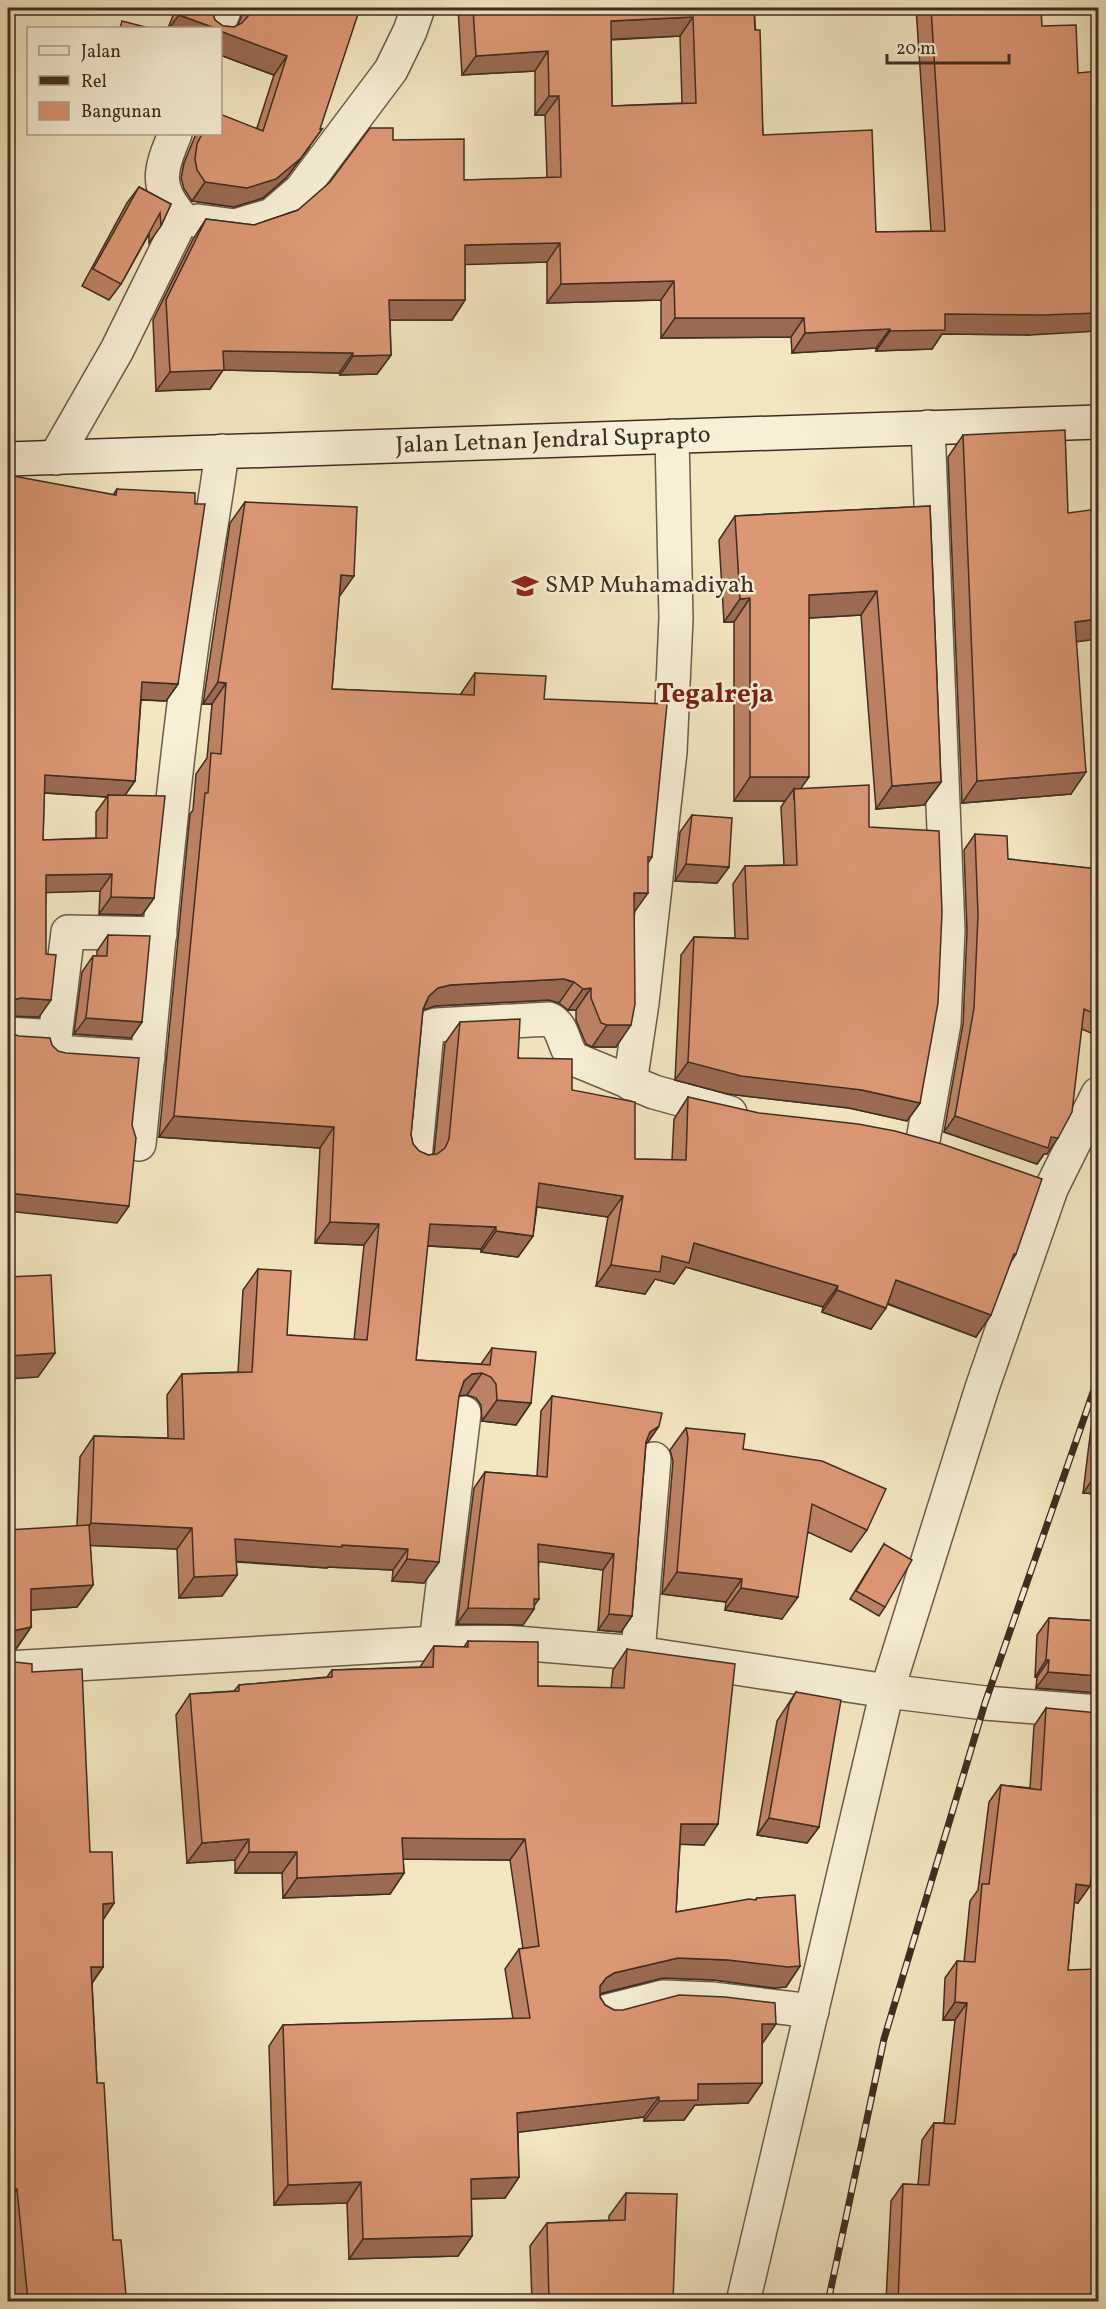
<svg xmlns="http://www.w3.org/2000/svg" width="1106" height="2309" font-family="Vollkorn,serif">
<rect width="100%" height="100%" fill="#f2e6c0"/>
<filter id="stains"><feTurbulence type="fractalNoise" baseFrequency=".00333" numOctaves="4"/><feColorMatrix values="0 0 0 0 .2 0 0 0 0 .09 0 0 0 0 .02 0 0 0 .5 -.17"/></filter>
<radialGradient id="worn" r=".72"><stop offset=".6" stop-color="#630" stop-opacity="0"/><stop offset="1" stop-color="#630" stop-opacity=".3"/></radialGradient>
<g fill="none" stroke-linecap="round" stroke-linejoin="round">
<g stroke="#6c5b49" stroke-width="36">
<g id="street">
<polyline points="217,28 225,8"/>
<polyline points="198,221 235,226 272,215 301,190 391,70 410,31 418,8"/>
<path d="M55 458 117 350 182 218C154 187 160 170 175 134"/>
<polyline points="8,1034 55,1037"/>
<polyline points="148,1058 56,1052 55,1037 68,932 160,934"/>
<polyline points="630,1083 642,1003 670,752 676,618 672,436"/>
<path d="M139 1144C156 977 169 810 192 644 201 579 214 516 222 451"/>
<polyline points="922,1146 944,1023 948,930 928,427"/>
<path d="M415 1158 427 1032 430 1027 436 1025 549 1019C565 1026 563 1048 574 1059L654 1092 730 1113"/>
<polyline points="436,1643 464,1413"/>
<polyline points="638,1653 654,1459"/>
<polyline points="8,1668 436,1643 505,1642 638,1653 887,1691 985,1703 1098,1712"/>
<polyline points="604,2012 663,1997 712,1999 812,2011"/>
<polyline points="743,2302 887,1691 982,1388 1051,1189 1098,1094"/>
</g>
</g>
<g stroke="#402d21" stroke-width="36">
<polyline id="secondary" points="8,459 1098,422"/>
</g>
<use href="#street" stroke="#f7efd6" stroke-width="33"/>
<use href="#secondary" stroke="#f7efd6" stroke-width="33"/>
<g stroke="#402d21" stroke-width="7">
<polyline id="rail" points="828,2302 884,2039 985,1703 1098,1378"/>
</g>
<use href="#rail" stroke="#f7efd6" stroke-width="4.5" stroke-dasharray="14" stroke-linecap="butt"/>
</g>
<g fill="#bd8265" stroke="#402d21" stroke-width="1.5" fill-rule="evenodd">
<polygon points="176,8 212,8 212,11 215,20 223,26 234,27 238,25 242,15 243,8 360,8 309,148 287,177 263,198 234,207 192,201 184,189 181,178 184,163 196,134 220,134 257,128 274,75 220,55 220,28 168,28"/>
<path d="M458 8H754L763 135 876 232 931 231 916 8H1041L1030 335 942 334 932 349 876 351V348L792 353 791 337 661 338V300L547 303V262L465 264V300L452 320H390L391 355 377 374 340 375 339 373 223 370 210 389 156 391 153 320 193 239 206 219 254 225 298 210 393 140 464 180 547 178 545 115H535V71L462 75ZM680 36 682 103 612 106 611 40Z"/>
<polygon points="139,187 171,204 161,226 149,243 149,234 121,284 109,300 82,286 127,203"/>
<polygon points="963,435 1068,513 1076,642 1071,794 962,803 948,457"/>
<path d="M8 476 113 495 117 489 178 684 166 701 141 700 135 781 125 795 154 898 142 915 99 914 100 891 46 892 39 1017 8 1016ZM44 793 107 797 96 812V838L43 840Z"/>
<polygon points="245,502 339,596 332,689 460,695 475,673 544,699 652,857 648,863 634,912 616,1047 592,1047 586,1044 576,1020 576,1010 568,1010 559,1003 549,1000 435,1006 423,1010 411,1135 413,1144 419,1151 428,1155 434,1154 445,1043 460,1022 572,1090 635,1159 672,1160 674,1119 688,1097 1016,1254 1011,1262 976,1337 887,1304 871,1329 822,1312 823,1307 686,1267 674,1284 655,1279 645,1294 596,1286 608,1217 537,1207 533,1236 518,1257 481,1252 481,1249 427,1246 416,1360 481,1364 492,1348 531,1403 516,1425 482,1421 481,1405 476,1398 467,1395 459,1395 424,1583 392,1581 393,1570 328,1567 327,1568 236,1562 237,1575 222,1596 179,1598 177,1549 90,1545 93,1585 77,1607 31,1610 31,1627 16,1649 8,1651 77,1525 80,1457 94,1436 168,1438 167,1395 182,1374 238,1372 243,1290 258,1269 287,1335 354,1340 364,1245 315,1243 320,1148 159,1137 190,814 193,810 196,774 207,758 212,704 203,704 230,523"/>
<polygon points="930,506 941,782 924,805 876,809 861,615 809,618 801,788 869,827 920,1103 907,1121 849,1108 728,1094 675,1080 681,955 694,937 735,938 733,884 745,866 784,865 781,807 785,801 734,801 734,622 724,622 719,540 735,516"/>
<polygon points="692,815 729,867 717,883 675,881 680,832"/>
<polygon points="975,834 1008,859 1097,869 1098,856 1098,1036 1082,1029 1047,1154 1044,1154 1037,1164 944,1132 963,1024 967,931 964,850"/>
<polygon points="108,935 142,1022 131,1038 74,1034 82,972 93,956 97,956 97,951"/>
<polygon points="552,1396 659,1426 648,1442 646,1443 632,1616 621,1632 598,1630 603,1570 539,1561 534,1609 523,1625 457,1624 474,1488 485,1472 537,1476 541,1411"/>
<polygon points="1098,1417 1098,1494 1083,1493 1091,1428"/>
<polygon points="686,1428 743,1449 867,1530 851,1552 808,1532 782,1619 725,1610 726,1602 662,1594 673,1461 670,1450"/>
<polygon points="884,1544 885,1607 879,1616 850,1599"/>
<polygon points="1049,1618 1098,1621 1098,1693 1036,1688 1037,1677 1035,1677 1037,1635"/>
<polygon points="468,1641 538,1686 611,1688 613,1670 627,1649 704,1845 680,1844 676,1912 755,1900 757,1898 800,1966 786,1987 774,1988 714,1980 663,1978 600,1994 600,1997 605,2005 614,2010 762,2044 762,2083 748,2103 695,2105 684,2120 644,2121 644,2117 518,2132 519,2177 505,2198 471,2199 472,2236 458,2256 349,2259 347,2203 274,2205 269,2046 283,2025 513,2019 505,1969 519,1949 523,1949 510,1860 403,1859 404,1873 390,1894 283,1898 282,1873 235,1873 235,1860 187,1863 176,1715 190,1694 234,1691 239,1685 327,1677 332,1670 420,1667 434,1646 464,1647"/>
<polygon points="8,1656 15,1662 32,1672 90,1852 114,1903 103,1919 103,1967 92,1983 97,2083 113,2240 122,2301 10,2301 8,2271"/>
<polygon points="796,1692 819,1827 807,1843 757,1835 777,1721"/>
<polygon points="1046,1708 1078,1903 1074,1902 1068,1970 1098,2301 886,2301 891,2201 903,2184 918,2185 922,2140 934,2123 944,2123 955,2020 943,2020 945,1978 957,1961 964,1962 970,1901 978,1890 989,1802 1001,1785 1030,1788 1034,1726"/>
<polygon points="626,2193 673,2301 532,2301 530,2246 547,2223 609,2220 609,2216"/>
</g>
<g fill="#9a6a52" stroke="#402d21" stroke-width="1.5">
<polygon points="179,15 215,28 169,28"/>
<polygon points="693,17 680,36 597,40 611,21"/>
<polygon points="220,31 287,56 274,75 220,55"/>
<polygon points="548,51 535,71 462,75 476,56"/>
<polygon points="549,96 559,96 545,115 535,115"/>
<polygon points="322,129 287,177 263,198 234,207 192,201 205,182"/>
<polygon points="560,243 547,262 451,265 465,245"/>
<polygon points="674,281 661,300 547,303 561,284"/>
<polygon points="389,300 465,300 452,320 376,320"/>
<polygon points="1098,313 1098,331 1030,335 942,334 932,349 876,351 890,331 945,314"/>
<polygon points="675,318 804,318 791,337 661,338"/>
<polygon points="890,329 876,348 792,353 805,333"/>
<polygon points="223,351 353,353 339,373 223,370 210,389 156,391 170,372"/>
<polygon points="391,355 377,374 340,375 353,356"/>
<polygon points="341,575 354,576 339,597"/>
<polygon points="877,591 861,615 792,619 809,595"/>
<polygon points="750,598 734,622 724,622 740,599"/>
<polygon points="1098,619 1098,639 1059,644 1075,622"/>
<polygon points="142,682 178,684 166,701 130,699"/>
<polygon points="218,682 226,683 212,704 203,704"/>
<polygon points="1086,772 1071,794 962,803 977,781"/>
<polygon points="45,775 135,781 123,798 108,795 107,797 33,792"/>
<polygon points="750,777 809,777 794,798 794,789 785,801 734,801"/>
<polygon points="941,782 924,805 876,809 892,786"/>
<polygon points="686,864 729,867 717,883 675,881"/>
<polygon points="112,874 100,891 34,893 46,875"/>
<polygon points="634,893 648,893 633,914"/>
<polygon points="111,897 154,898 142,915 99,914"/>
<polygon points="564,979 574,982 559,1003 549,1000 435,1006 423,1010 429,996 438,988 450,985"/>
<polygon points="591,988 576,1010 568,1010 583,989"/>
<polygon points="21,998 51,1000 39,1017 8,1016 8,1004 12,1000"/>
<polygon points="86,1018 142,1022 131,1038 74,1034"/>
<polygon points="607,1025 631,1025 616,1047 592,1047"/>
<polygon points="688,1062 862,1090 920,1103 907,1121 849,1108 728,1094 675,1080"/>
<polygon points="174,1116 334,1127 320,1148 159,1137"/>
<polygon points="955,1116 1058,1138 1047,1154 1044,1154 1037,1164 944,1132"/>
<polygon points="539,1183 623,1196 608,1217 524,1205"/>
<polygon points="8,1193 129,1206 117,1223 8,1211"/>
<polygon points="330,1222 379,1224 364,1245 315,1243"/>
<polygon points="430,1224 496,1227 481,1249 415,1245"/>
<polygon points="496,1231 533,1236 518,1257 481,1252"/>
<polygon points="694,1243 838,1286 823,1307 686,1267 674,1284 655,1279 645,1294 596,1286 611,1265 662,1256"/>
<polygon points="896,1280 991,1315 976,1337 881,1301"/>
<polygon points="837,1290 886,1308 871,1329 822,1312"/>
<polygon points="55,1353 38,1377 8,1379 8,1356"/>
<polygon points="482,1373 467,1395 457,1396 464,1381 472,1374"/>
<polygon points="497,1400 531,1403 516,1425 482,1421"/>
<polygon points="659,1426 648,1442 639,1448 650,1432"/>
<polygon points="1095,1476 1098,1476 1098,1494 1083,1493"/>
<polygon points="91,1523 192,1528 177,1549 76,1545"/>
<polygon points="235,1539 342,1545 408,1549 393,1570 328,1567 327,1568 220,1560"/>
<polygon points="538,1544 614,1554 603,1570 527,1560"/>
<polygon points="407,1559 439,1562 424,1583 392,1581"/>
<polygon points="677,1572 742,1579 726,1602 662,1594"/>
<polygon points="237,1575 222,1596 179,1598 194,1577"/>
<polygon points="93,1585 77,1607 15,1611 31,1589"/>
<polygon points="741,1588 798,1597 782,1619 725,1610"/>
<polygon points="534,1599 539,1599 532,1609 534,1609 523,1625 457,1624 468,1608"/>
<polygon points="609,1614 632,1616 621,1632 598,1630"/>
<polygon points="31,1627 16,1649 8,1651 8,1637 13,1631"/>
<polygon points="1046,1660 1049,1660 1037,1677 1035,1677"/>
<polygon points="1048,1672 1098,1676 1098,1693 1036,1688"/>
<polygon points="769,1818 819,1827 807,1843 757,1835"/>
<polygon points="681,1824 718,1824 704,1845 667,1844"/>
<polygon points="402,1838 525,1839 510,1860 388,1859"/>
<polygon points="249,1839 235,1860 187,1863 202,1843"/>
<polygon points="249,1852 297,1852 282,1873 235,1873"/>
<polygon points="404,1873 390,1894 283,1898 297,1878"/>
<polygon points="1076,1884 1090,1886 1078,1903 1064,1901"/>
<polygon points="114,1903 99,1926 103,1904"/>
<polygon points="678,1958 728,1960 800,1966 786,1987 774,1988 714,1980 663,1978 599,1994 591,1998 606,1978 614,1973"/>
<polygon points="91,1967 103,1967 88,1989"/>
<polygon points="955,2002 967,2003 955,2020 943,2020"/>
<polygon points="762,2024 776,2024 762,2044"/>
<polygon points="762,2083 748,2103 695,2105 684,2120 644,2121 659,2101 698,2084"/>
<polygon points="659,2097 644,2117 503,2134 517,2113"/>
<polygon points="519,2177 505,2198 456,2199 471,2179"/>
<polygon points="361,2182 347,2203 274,2205 288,2185"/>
<polygon points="8,2189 17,2189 8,2203"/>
<polygon points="472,2236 458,2256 349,2259 363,2239"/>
<polygon points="126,2295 122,2301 53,2301"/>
</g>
<g fill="#dc9775" stroke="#402d21" stroke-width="1.5" fill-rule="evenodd">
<polygon points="182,8 212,8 212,11 215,20 223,26 234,27 242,23 248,16 251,8 360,8 320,129 322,129 301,158 276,179 247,188 205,182 197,170 195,159 197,144 202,134 220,134 220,114 263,131 287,56 220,31 220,28 215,28 179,15"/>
<path d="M473 8H754L755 30H760L763 135 872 130 876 232 945 231 931 8H1041L1042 26 1076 25 1078 73 1098 71V313L1044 315 945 314V330L890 331V329L805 333 804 318H675L674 281 561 284 560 243 465 245V300H389L391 355 353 356V353L223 351 224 370 170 372 166 300 206 219 254 225 298 210 330 182 370 128H393V140L464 139V180L561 177 559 96H549L548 51 476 56ZM693 17 696 103 612 106 611 21Z"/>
<polygon points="122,21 149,28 120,28"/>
<polygon points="139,187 171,204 161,226 160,213 121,284 93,269"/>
<polygon points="1065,430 1068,513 1098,509 1098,619 1075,622 1086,772 977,781 963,435"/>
<polygon points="8,475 116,495 117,489 195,493 195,504 205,504 178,684 142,682 135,781 45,775 43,840 107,838 108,795 165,796 154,898 111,897 112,874 46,875 46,954 56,955 51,1000 21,998 12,1000 8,1004"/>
<polygon points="245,502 357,507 354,576 341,575 332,689 474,695 475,673 546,676 544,699 667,704 652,857 648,857 648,893 634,893 635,1004 631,1025 607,1025 601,1023 591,998 591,988 583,989 574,982 564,979 450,985 438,988 429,996 423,1009 411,1135 413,1144 419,1151 428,1155 437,1154 445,1148 449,1139 460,1022 520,1019 518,1058 572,1059 572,1090 635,1102 635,1159 686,1160 688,1097 759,1113 858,1124 895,1131 942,1144 1042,1179 1016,1254 1014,1254 991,1315 896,1280 886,1308 837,1290 838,1286 694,1243 689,1263 662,1256 660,1272 611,1265 623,1196 539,1183 533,1236 496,1231 496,1227 430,1224 416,1360 490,1365 492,1348 536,1352 531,1403 497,1400 496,1384 491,1377 482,1373 472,1374 464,1381 459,1396 439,1562 407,1559 408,1549 342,1545 342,1547 235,1539 237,1575 194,1577 192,1528 91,1523 94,1436 184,1439 182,1374 252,1372 258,1269 291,1271 287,1335 367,1340 379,1224 330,1222 334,1127 174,1116 205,793 208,793 211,753 221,754 226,683 218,682"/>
<polygon points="930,506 941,782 892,786 877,591 809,595 809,777 750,777 750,598 740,599 735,516"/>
<polygon points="869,785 869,827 939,831 942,912 938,1003 920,1103 862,1090 741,1076 688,1062 694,937 748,939 745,866 797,865 794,789"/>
<polygon points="692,815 732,818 729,867 686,864"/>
<polygon points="975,834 1007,836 1008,859 1098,869 1098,1015 1084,1009 1072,1112 1058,1138 1051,1137 1048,1148 955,1116 974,1008 978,915"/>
<polygon points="108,935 150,936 142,1022 86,1018 93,956 107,956"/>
<polygon points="8,1030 10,1033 19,1036 50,1038 52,1045 58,1051 66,1053 139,1058 132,1125 136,1138 129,1206 8,1193"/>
<polygon points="51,1275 55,1353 8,1356 8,1277"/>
<polygon points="552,1396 662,1413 659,1426 650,1432 646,1442 632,1616 609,1614 614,1554 538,1544 539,1599 534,1599 534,1609 468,1608 485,1472 547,1477"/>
<polygon points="686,1428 745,1434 743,1449 822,1461 886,1489 867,1530 812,1504 798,1597 741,1588 742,1579 677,1572 688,1438"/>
<polygon points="1098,1445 1098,1476 1095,1476"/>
<polygon points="89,1525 93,1585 31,1589 31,1627 13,1631 8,1637 8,1530"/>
<polygon points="884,1544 912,1560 885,1607 856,1591"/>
<polygon points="1049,1618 1098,1621 1098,1676 1048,1672 1049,1660 1046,1660"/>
<polygon points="468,1641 538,1642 538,1686 624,1688 627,1649 735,1664 718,1824 681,1824 676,1912 749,1899 756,1900 757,1898 795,1895 800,1966 788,1967 728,1960 678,1958 614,1973 606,1978 600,1986 600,1997 605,2005 614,2010 623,2010 679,1995 725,1997 775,2003 776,2024 762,2024 762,2083 698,2084 698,2100 659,2101 659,2097 517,2113 519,2177 471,2179 472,2236 363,2239 361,2182 288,2185 283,2025 530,2018 519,1949 539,1946 525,1839 402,1838 404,1873 297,1878 297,1852 249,1852 249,1839 202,1843 190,1694 239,1691 239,1685 332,1677 332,1670 433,1667 434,1646 468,1647"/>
<polygon points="8,1656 15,1662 32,1664 32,1672 82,1669 90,1852 112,1852 114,1903 103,1904 103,1967 91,1967 97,2083 104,2083 113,2240 121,2240 126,2295 53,2301 28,2301 17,2189 8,2189"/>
<polygon points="796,1692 841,1700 819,1827 769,1818 789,1705"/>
<polygon points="1046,1708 1098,1713 1098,1824 1090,1886 1076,1884 1068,1970 1098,1969 1098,2301 898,2301 903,2184 929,2185 934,2123 955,2124 967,2003 955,2002 957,1961 975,1962 982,1884 989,1884 1001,1785 1041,1790"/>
<polygon points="626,2193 677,2194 673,2301 549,2301 547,2223 625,2220"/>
<rect x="263" y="2300" width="45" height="1"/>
</g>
<defs>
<g id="school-bare" transform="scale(2.07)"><path d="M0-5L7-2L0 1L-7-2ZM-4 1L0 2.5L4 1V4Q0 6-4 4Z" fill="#8f2418" stroke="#f7efd6" stroke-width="2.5" paint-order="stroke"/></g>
</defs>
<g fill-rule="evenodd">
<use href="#school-bare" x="525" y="586"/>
</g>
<g text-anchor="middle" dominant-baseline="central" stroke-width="5" stroke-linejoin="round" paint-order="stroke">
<g font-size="24" fill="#402d21" stroke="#f7efd6">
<text transform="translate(553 441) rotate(-2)">Jalan Letnan Jendral Suprapto</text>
</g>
<g font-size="24" fill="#402d21" stroke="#f7efd6" text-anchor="start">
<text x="545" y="586">SMP Muhamadiyah</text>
</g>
<g font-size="27" font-weight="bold" fill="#7a1f14" stroke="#f7efd6">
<text x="715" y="695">Tegalreja</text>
</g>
</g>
<rect width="1106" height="2309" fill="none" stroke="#f2e6c0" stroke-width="30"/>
<rect x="9" y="9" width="1088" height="2291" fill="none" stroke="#402d21" stroke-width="3"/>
<rect x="15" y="15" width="1076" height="2279" fill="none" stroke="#402d21" stroke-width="1.5"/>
<rect x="27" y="27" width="195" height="108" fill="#f7efd6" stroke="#aea18e" stroke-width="1.5"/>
<rect x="39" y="46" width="30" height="9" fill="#f7efd6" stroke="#aea18e" stroke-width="1.5"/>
<text x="81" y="57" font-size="18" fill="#402d21">Jalan</text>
<rect x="39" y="76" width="30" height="9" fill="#402d21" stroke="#aea18e" stroke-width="1.5"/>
<text x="81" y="87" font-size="18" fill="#402d21">Rel</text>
<rect x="39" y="102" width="30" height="18" fill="#dc9775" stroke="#aea18e" stroke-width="1.5"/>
<text x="81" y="117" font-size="18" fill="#402d21">Bangunan</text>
<path d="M887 54v9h122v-9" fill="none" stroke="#402d21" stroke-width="3"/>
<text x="896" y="54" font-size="18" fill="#402d21" stroke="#f7efd6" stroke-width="4.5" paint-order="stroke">20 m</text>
<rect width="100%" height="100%" filter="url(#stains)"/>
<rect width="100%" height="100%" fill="url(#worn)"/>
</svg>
